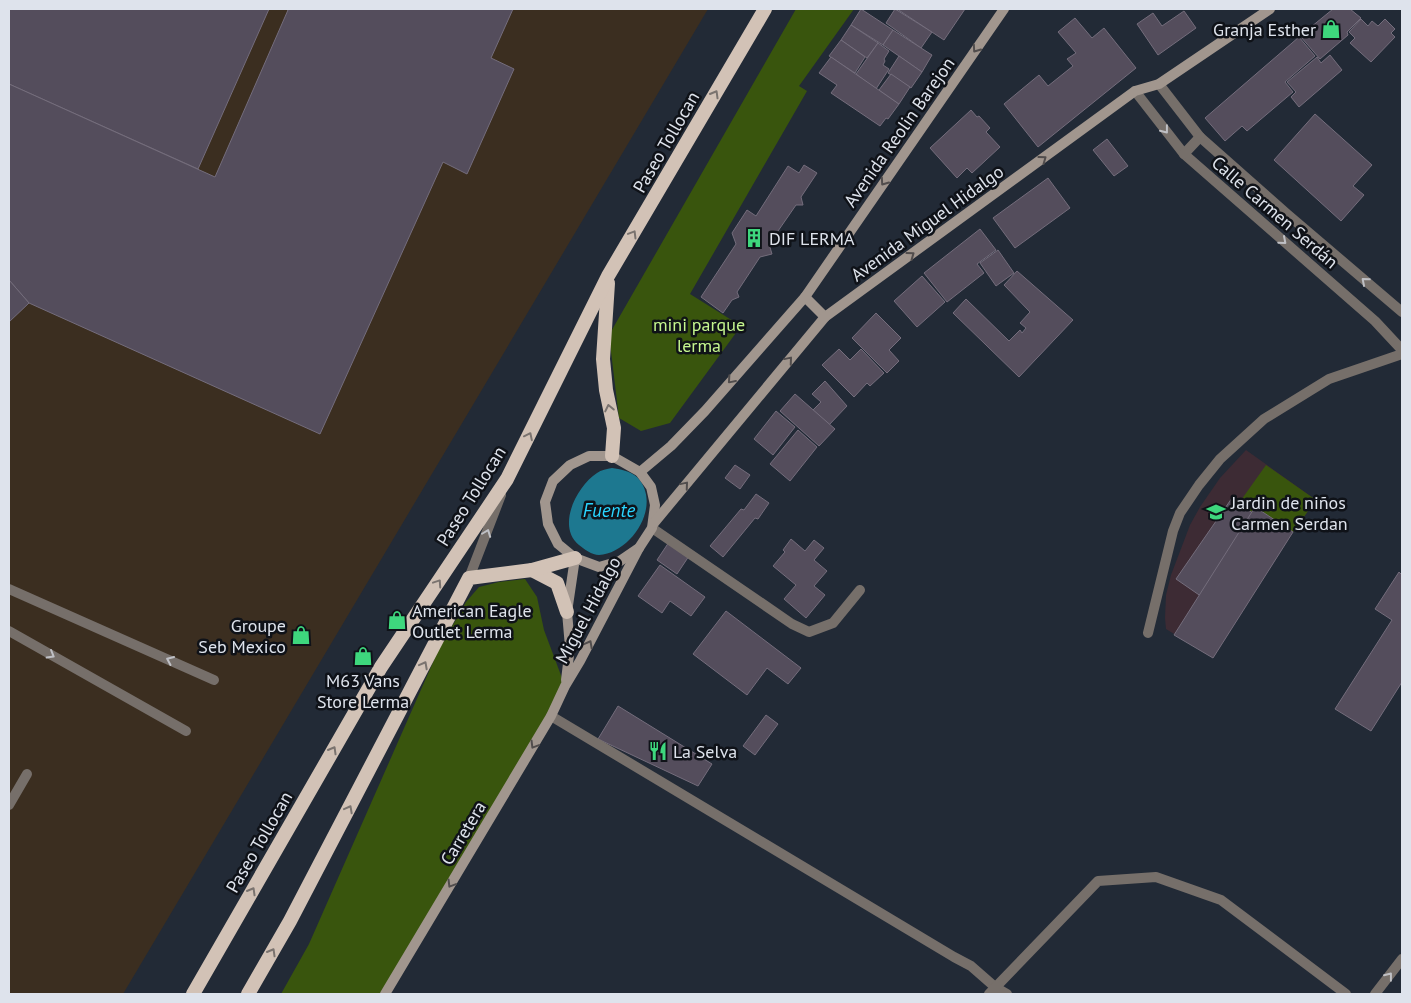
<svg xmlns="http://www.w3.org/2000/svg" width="1411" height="1003" font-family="'PT Sans',sans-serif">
<rect width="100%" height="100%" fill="#222a36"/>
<polygon fill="#3b2e20" points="9,9 708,9 123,994 9,994"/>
<polygon fill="#3d2b34" points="1246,450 1316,500 1293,532 1213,658 1166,629 1165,618 1166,595 1171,575 1190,525 1200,507 1220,478"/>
<g fill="#39550d">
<polygon points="796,9 854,9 799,86 807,91 690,294 741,326 670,423 641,431 619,418 609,335"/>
<polygon points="1266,465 1316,500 1293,532 1255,507 1252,512 1239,503"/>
<polygon points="525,579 537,597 544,630 565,686 384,994 281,994 309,944 438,651 466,602 479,587 499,582"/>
</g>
<path fill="#1d7890" d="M612 468C620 469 630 471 637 477 663 504 632 553 599 555 592 555 584 549 579 545 556 526 577 486 597 473 601 470 607 469 612 468Z"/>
<g fill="#544d5c" stroke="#746d7c">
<polygon points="9,9 269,9 198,169 9,84"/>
<polygon points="285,9 513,9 491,58 514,69 467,174 443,162 320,434 29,303 9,280 9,84 215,177 288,10"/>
<polygon points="861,9 893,30 883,45 851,25"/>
<polygon points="895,9 932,32 921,48 886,23"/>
<polygon points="897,9 965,9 944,40"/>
<polygon points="1333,9 1350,9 1361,18 1347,32 1348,35 1320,59 1300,36"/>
<polygon points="1184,11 1196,28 1158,55 1137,24 1153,13 1162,26"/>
<polygon points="1075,18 1092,38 1104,28 1136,68 1038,147 1004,104 1039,75 1048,86 1073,66 1067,59 1076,53 1058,32"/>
<polygon points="1361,19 1368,26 1372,21 1378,26 1385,19 1395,29 1391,33 1395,37 1371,62 1350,43 1355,38 1349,32"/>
<polygon points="851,25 878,43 867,58 841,40"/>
<polygon points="893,30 932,55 922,72 883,45"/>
<polygon points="1299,37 1315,56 1285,82 1293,92 1247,131 1242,126 1225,141 1205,118"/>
<polygon points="841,40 865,57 855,73 829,56"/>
<polygon points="878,43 889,51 884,59 885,61 883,65 889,69 876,89 856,74"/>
<polygon points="1330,55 1342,70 1299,107 1291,97 1296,92 1287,82 1317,57 1321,63"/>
<polygon points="899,56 922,72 911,88 888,73"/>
<polygon points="831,57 899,104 888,119 886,118 880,126 831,93 837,85 819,73"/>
<polygon points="891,74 910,87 899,104 879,90"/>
<polygon points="971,110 977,117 979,116 990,128 986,132 1000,147 972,173 967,168 957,178 930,148"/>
<polygon points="1315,114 1372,165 1353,186 1364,195 1341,221 1274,160"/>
<polygon points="1107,139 1128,166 1114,176 1093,150"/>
<polygon points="804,165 817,173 801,197 803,205 796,205 769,244 772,254 760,257 737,292 739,297 732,300 723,313 701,297 736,244 732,233 747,210 756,216 788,166 799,173"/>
<polygon points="1048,178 1070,208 1015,248 993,218"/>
<polygon points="980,229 996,250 977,264 984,273 947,302 924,273"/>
<polygon points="998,250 1014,273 996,286 980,263"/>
<polygon points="1017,271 1073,320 1019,377 953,313 966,299 1009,341 1020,330 1022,333 1026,328 1020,323 1030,312 1004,285"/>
<polygon points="922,276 945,302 917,327 894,301"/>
<polygon points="9,280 29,303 9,322"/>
<polygon points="876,313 901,338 889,350 899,361 887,373 852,338"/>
<polygon points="839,349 850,360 861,349 884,373 870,386 867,383 854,397 822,365"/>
<polygon points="825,381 847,406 829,425 813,410 821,402 812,394"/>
<polygon points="795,394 835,429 819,446 780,411"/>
<polygon points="776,411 795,427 773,455 754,439"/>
<polygon points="798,430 817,447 790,481 770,464"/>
<polygon points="735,465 750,475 740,489 725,478"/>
<polygon points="756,494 769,503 758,519 755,518 723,557 710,546 741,509 744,510"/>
<polygon points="1232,498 1258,517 1205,599 1176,579"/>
<polygon points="1255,507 1293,532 1213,658 1174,635"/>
<polygon points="791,539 805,551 814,540 824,548 814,560 827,571 814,586 825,595 806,618 784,599 796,585 773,566 785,552 783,550"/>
<polygon points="669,542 689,556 677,574 657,560"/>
<polygon points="660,565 705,597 691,616 670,601 662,613 638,596"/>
<polygon points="1399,572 1402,575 1402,682 1371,731 1335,709 1392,620 1375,609"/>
<polygon points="726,611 801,668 788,684 767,668 747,695 693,654"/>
<polygon points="618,706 712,764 698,786 598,739"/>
<polygon points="766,715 778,724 755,755 743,746"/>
</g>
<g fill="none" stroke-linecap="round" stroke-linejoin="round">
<g stroke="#766f6a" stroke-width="10">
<polyline points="652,528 792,624 809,632 833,623 860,590"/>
<polyline points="9,589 214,680"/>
<polyline points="9,631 186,731"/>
<polyline points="551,716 954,957 971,966 995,987 1007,994"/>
<polyline points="989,994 1098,881 1156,877 1221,900 1346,994"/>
<polyline points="1375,994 1402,959"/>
</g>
<g stroke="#766f6a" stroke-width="10">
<polyline points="1159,84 1200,137 1287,214 1402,312"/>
<polyline points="1135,91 1184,154 1375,321 1402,350"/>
<polyline points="1184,154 1200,137"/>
<polyline points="469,578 501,495"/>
<polyline points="1148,633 1173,531 1180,513 1199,485 1220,459 1264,419 1329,379 1402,354"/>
<polyline points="9,805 27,774"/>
</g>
<g stroke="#a1968e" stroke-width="10">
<polyline points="805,297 825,317"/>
<polygon points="589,456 612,456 640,472 651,487 655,505 652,528 639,548 620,561 599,567 575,558 558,544 548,524 545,502 553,481 570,465"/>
<polyline points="640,472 671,446 705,411 805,297 1004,9"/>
<polyline points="654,523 825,317 1135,91 1159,84 1270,9"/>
<polyline points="566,680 570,647 567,612 575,558"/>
<polyline points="385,994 551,716 565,686 580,661 639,548"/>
</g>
<g stroke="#d2c2b6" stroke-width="14">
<polyline points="608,283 603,359 606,390 614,428 612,456"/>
<polyline points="532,570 557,583 567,612"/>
<polyline points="193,994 381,667 507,479 608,276 765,9"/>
<polyline points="248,994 290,921 469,578 532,570 575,558"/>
</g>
</g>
<defs><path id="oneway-chevron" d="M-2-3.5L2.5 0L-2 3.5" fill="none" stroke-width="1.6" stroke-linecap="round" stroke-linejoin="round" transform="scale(1.25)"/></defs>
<g stroke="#514d4d">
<use href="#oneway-chevron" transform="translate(976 49) rotate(125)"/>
<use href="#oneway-chevron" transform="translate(1043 159) rotate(-36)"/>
<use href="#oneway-chevron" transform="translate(884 182) rotate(125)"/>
<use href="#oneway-chevron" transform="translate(911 255) rotate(-36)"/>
<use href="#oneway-chevron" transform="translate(789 360) rotate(-50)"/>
<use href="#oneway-chevron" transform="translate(731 380) rotate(131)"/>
<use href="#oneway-chevron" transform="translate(685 485) rotate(-50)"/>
<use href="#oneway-chevron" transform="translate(589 644) rotate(-62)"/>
<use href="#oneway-chevron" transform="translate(534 745) rotate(121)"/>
<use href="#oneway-chevron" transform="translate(451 884) rotate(121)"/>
</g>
<g stroke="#7a736f">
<use href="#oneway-chevron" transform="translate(715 94) rotate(-60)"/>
<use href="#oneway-chevron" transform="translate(633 234) rotate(-59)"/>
<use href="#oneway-chevron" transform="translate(609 408) rotate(-102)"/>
<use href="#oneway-chevron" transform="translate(529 436) rotate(-64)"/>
<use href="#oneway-chevron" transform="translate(438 583) rotate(-56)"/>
<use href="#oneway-chevron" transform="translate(424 665) rotate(-62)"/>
<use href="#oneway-chevron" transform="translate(333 750) rotate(-60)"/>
<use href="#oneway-chevron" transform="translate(349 809) rotate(-62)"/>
<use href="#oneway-chevron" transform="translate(252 891) rotate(-60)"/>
<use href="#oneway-chevron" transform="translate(272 952) rotate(-60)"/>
</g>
<g stroke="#bfc0c5">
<use href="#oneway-chevron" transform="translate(1165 130) rotate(52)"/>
<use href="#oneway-chevron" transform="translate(1283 241) rotate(41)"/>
<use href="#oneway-chevron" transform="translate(1365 281) rotate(-139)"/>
<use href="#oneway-chevron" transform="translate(487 533) rotate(-69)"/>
<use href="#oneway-chevron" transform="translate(51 655) rotate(30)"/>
<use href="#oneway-chevron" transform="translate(170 660) rotate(-156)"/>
<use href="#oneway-chevron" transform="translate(1389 976) rotate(-52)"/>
</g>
<defs>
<g id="shop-bare" transform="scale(1.5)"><path d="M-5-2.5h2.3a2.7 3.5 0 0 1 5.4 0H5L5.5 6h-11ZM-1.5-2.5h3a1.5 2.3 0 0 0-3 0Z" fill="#3ed77d" stroke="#0f1218" stroke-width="2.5" paint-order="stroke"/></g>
<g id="building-bare" transform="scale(1.5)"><path d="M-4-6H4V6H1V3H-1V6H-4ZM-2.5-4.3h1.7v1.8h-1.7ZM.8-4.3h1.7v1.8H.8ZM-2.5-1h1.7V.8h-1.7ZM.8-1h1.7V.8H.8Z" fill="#3ed77d" stroke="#0f1218" stroke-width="2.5" paint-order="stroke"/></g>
<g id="school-bare" transform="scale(1.5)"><path d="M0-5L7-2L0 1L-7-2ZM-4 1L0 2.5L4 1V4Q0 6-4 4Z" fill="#3ed77d" stroke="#0f1218" stroke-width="2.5" paint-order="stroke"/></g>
<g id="restaurant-bare" transform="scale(1.5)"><path d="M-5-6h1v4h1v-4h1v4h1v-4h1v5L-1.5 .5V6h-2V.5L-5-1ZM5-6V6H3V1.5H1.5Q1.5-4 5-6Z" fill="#3ed77d" stroke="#0f1218" stroke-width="2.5" paint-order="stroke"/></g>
</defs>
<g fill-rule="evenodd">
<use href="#shop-bare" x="1331" y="29"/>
<use href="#building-bare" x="754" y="238"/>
<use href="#school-bare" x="1216" y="512"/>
<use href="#shop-bare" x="397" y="620"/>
<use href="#shop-bare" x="301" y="635"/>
<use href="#shop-bare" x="363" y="656"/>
<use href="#restaurant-bare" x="658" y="751"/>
</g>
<g text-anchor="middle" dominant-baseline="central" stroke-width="5" stroke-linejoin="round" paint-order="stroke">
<g font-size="18" fill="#dee3ec" stroke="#0f1218" text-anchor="start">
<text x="1316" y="29" text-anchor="end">Granja Esther</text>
<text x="769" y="238">DIF LERMA</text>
<text x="1231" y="502">Jardin de niños<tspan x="1231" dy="21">Carmen Serdan</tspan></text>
<text x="412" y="610">American Eagle<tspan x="412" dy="21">Outlet Lerma</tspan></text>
<text x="286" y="625" text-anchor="end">Groupe<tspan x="286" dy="21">Seb Mexico</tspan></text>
<text x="363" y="680" text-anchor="middle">M63 Vans<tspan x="363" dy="21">Store Lerma</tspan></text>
<text x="673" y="751">La Selva</text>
</g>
<g font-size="18" fill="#dee3ec" stroke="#0f1218">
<text transform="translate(899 132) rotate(-55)">Avenida Reolin Barejon</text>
<text transform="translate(666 142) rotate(-60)">Paseo Tollocan</text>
<text transform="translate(1275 212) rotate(41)">Calle Carmen Serdán</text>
<text transform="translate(927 223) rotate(-36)">Avenida Miguel Hidalgo</text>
<text transform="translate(471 496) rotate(-58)">Paseo Tollocan</text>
<text transform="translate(588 610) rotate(-62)">Miguel Hidalgo</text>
<text transform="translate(463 833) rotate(-59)">Carretera</text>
<text transform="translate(259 842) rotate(-60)">Paseo Tollocan</text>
</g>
<g font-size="18" fill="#c5f68f" stroke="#0f1218">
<text x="699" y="324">mini parque<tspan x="699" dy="21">lerma</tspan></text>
</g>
<g font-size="19" font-style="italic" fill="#29d5ff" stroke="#0f1218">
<text x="609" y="510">Fuente</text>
</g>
</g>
<rect width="1411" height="1003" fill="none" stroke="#dee3ec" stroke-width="20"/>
</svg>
